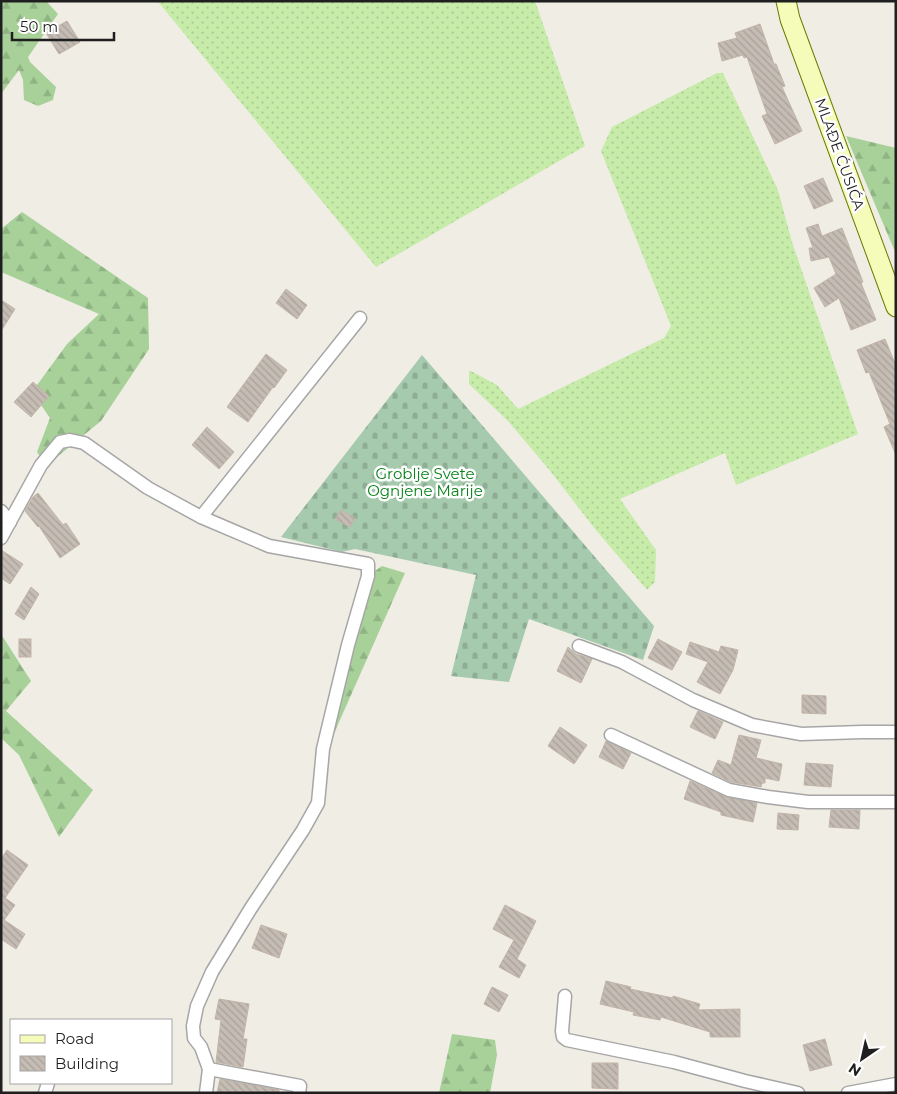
<svg xmlns="http://www.w3.org/2000/svg" width="897" height="1094" font-family="Montserrat,sans-serif">
<defs>
<pattern id="grass-dots" width="8" height="8" patternUnits="userSpaceOnUse" patternTransform="scale(1.25)"><rect width="8" height="8" fill="#c7ecaa"/><path d="M2 2h.1M6 6h.1" fill="none" stroke="#aaca92" stroke-width="1.8" stroke-linecap="round"/></pattern>
<pattern id="forest-firs" width="22" height="20" patternUnits="userSpaceOnUse" patternTransform="scale(1.25)"><rect width="22" height="20" fill="#a7d199"/><path d="M5 1l3.5 6h-7zM16 11l3.5 6h-7z" fill="#8fb383"/></pattern>
<pattern id="cemetery-stones" width="16" height="16" patternUnits="userSpaceOnUse" patternTransform="scale(1.25)"><rect width="16" height="16" fill="#a5caad"/><path d="M2 7V4a2 2 0 0 1 4 0v3zM10 15v-3a2 2 0 0 1 4 0v3z" fill="#8ead94"/></pattern>
<pattern id="building-back-hatch" width="6" height="6" patternUnits="userSpaceOnUse" patternTransform="scale(1.25)"><rect width="6" height="6" fill="#c5bcb4"/><path d="M-1 5l2 2M0 0l6 6M5-1l2 2" fill="none" stroke="#a9a19a"/></pattern>
</defs>
<rect width="100%" height="100%" fill="#f0ede5"/>
<g fill="url(#grass-dots)">
<polygon points="159,1 535,1 585,146 376,267 159,3"/>
<polygon points="717,73 723,73 778,190 792,242 858,434 736,485 725,453 620,499 656,550 655,582 647,590 595,529 551,472 508,421 469,384 469,370 497,385 518,409 664,338 671,326 601,151 612,127"/>
</g>
<g fill="url(#forest-firs)">
<polygon points="1,1 46,1 58,14 28,57 30,62 56,87 53,100 38,106 24,100 23,80 19,70 1,94"/>
<polygon points="846,136 896,148 896,254"/>
<polygon points="22,212 148,298 149,349 101,421 46,466 37,452 50,418 32,392 67,344 99,314 1,272 1,229"/>
<polygon points="382,566 405,573 332,738 368,576"/>
<polygon points="1,634 31,681 6,711 93,790 59,837 19,755 1,738"/>
<polygon points="452,1034 495,1040 497,1055 490,1093 439,1093"/>
</g>
<polygon fill="url(#cemetery-stones)" points="422,355 654,626 643,660 529,619 509,682 451,676 476,575 355,549 342,552 281,537"/>
<g fill="url(#building-back-hatch)" stroke="#c2b4a7">
<polygon points="67,21 80,42 59,54 46,33"/>
<polygon points="760,24 774,64 776,64 785,86 782,87 802,131 775,144 762,116 767,114 747,57 744,58 743,55 722,61 718,43 737,38 735,33"/>
<polygon points="823,178 833,201 814,209 804,186"/>
<polygon points="818,224 822,236 842,228 863,282 861,283 876,320 851,330 839,298 825,307 814,288 836,274 829,257 811,261 809,248 813,248 806,228"/>
<polygon points="286,289 307,305 297,319 276,303"/>
<polygon points="1,300 15,309 1,331"/>
<polygon points="885,339 896,366 896,455 884,427 890,424 869,372 866,373 857,350"/>
<polygon points="266,354 287,370 274,388 273,387 248,422 227,407"/>
<polygon points="33,382 49,396 31,417 14,402"/>
<polygon points="207,427 234,452 219,469 192,445"/>
<polygon points="38,493 63,525 66,523 80,544 60,558 39,526 38,527 25,511 33,497"/>
<polygon points="341,510 355,518 350,527 335,519"/>
<polygon points="1,550 23,564 10,584 1,578"/>
<polygon points="31,587 39,594 24,620 15,614"/>
<rect x="19" y="639" width="12" height="18"/>
<polygon points="658,639 682,652 672,670 648,658"/>
<polygon points="690,642 719,652 721,646 738,650 733,670 720,694 697,682 708,662 686,654"/>
<polygon points="568,647 576,654 592,659 581,683 557,671"/>
<polygon points="802,695 826,696 826,714 802,713"/>
<polygon points="698,711 723,722 715,739 690,727"/>
<polygon points="560,727 587,745 574,764 548,746"/>
<polygon points="739,735 761,740 756,758 782,764 779,781 765,778 765,783 762,783 761,787 731,782 712,773 718,760 731,765"/>
<polygon points="606,741 631,753 623,769 599,757"/>
<polygon points="806,763 833,765 831,787 804,785"/>
<polygon points="690,781 726,797 757,803 753,822 721,815 721,812 684,799"/>
<polygon points="831,810 860,810 859,829 829,827"/>
<polygon points="778,813 799,815 798,830 777,829"/>
<polygon points="7,850 28,865 5,898 15,905 4,920 25,934 16,949 1,939 1,859"/>
<polygon points="505,905 536,921 517,959 526,965 519,978 499,967 514,940 493,929"/>
<polygon points="261,925 287,934 279,958 252,948"/>
<polygon points="606,981 631,987 630,989 673,998 673,996 700,1004 698,1010 740,1009 740,1037 710,1037 710,1032 661,1017 660,1020 633,1015 634,1012 600,1004"/>
<polygon points="492,987 508,995 499,1012 484,1004"/>
<polygon points="219,999 249,1004 243,1039 247,1039 243,1067 216,1062 221,1020 215,1019"/>
<polygon points="825,1039 832,1065 810,1071 803,1045"/>
<polygon points="592,1063 618,1063 618,1089 592,1088"/>
<polygon points="220,1079 279,1090 279,1093 217,1093"/>
</g>
<g fill="none" stroke-linecap="round" stroke-linejoin="round">
<g stroke="#a6a6a6" stroke-width="15">
<g id="street">
<polyline points="1,511 10,522"/>
<polyline points="201,517 360,318"/>
<polyline points="1,538 41,465 60,442 70,440 84,443 148,488 201,517 269,546 368,564 368,576 348,645 323,749 318,803 303,830 251,908 212,972 197,1006 193,1026 194,1038 201,1047 209,1069 206,1093"/>
<polyline points="579,646 622,662 693,700 752,725 801,734 862,732 896,732"/>
<polyline points="611,735 729,790 768,797 808,802 896,802"/>
<polyline points="565,996 562,1031 563,1037 567,1040 674,1062 745,1081 798,1093"/>
<polyline points="209,1069 300,1086 299,1093"/>
<polyline points="45,1093 48,1083"/>
<polyline points="848,1093 896,1084"/>
</g>
</g>
<g stroke="#687b01" stroke-width="21">
<polyline id="secondary" points="786,1 790,19 896,307"/>
</g>
<use href="#street" stroke="#fff" stroke-width="12"/>
<use href="#secondary" stroke="#f5fbb8" stroke-width="19"/>
</g>
<g text-anchor="middle" dominant-baseline="central" stroke-width="5" stroke-linejoin="round" paint-order="stroke">
<g font-size="15" fill="#1f1f1f" stroke="#fff">
<text transform="translate(840 154) rotate(70)">MLAĐE ĆUSIĆA</text>
</g>
<g font-size="15" fill="#088218" stroke="#fff">
<text x="425" y="473">Groblje Svete<tspan x="425" dy="17">Ognjene Marije</tspan></text>
</g>
</g>
<rect width="897" height="1094" fill="none" stroke="#1f1f1f" stroke-width="5"/>
<rect x="10" y="1019" width="162" height="65" fill="#ffffff" stroke="#a5a5a5"/>
<rect x="20" y="1035" width="25" height="8" fill="#f5fbb8" stroke="#a5a5a5"/>
<text x="55" y="1044" font-size="15" fill="#1f1f1f">Road</text>
<rect x="20" y="1056" width="25" height="15" fill="url(#building-back-hatch)" stroke="#a5a5a5"/>
<text x="55" y="1069" font-size="15" fill="#1f1f1f">Building</text>
<g transform="translate(862 1059) rotate(214)" stroke="#ffffff" stroke-width="4" paint-order="stroke">
<path d="M0-4L9 19L0 12L-9 19Z" fill="#1f1f1f"/>
<text y="-8" font-size="14" font-weight="bold" text-anchor="middle" fill="#1f1f1f">N</text>
</g>
<path d="M12 32v8h102v-8" fill="none" stroke="#1f1f1f" stroke-width="2.5"/>
<text x="20" y="32" font-size="15" fill="#1f1f1f" stroke="#ffffff" stroke-width="4" paint-order="stroke">50 m</text>
</svg>
